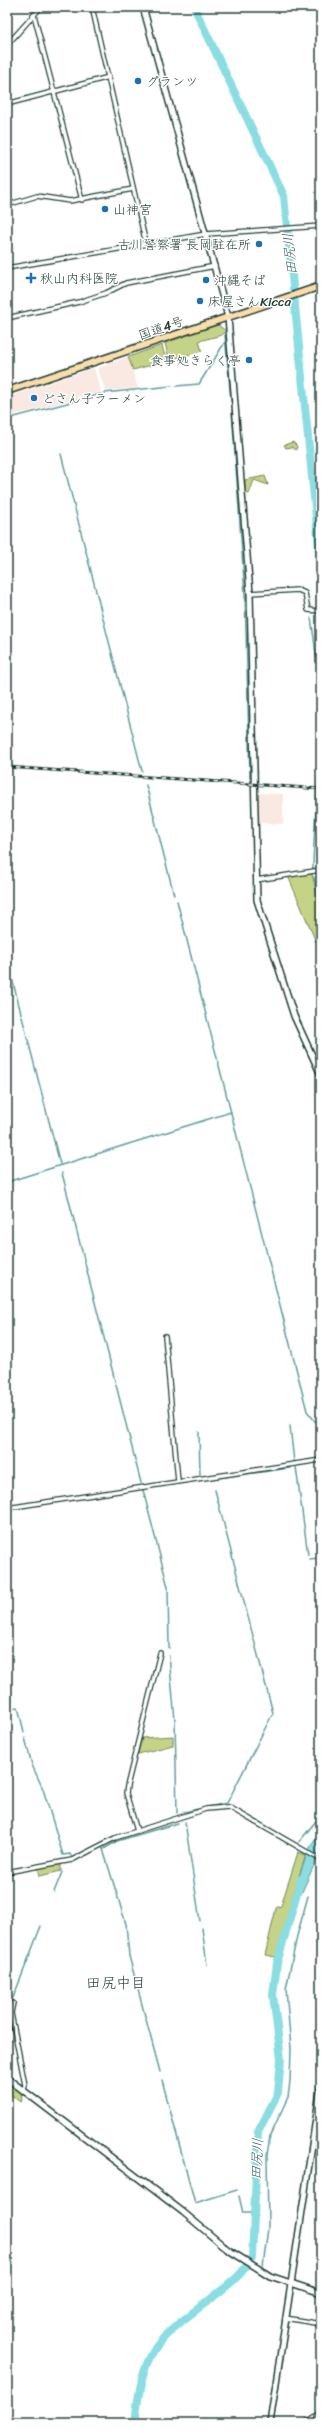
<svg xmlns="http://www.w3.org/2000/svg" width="328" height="2430" font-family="Sriracha,'Klee One',sans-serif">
<rect width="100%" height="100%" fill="#fff"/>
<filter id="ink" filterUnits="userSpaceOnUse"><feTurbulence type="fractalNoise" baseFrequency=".025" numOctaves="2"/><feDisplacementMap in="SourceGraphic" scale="8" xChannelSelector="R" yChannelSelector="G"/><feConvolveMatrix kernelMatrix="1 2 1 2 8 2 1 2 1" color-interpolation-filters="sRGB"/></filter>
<g filter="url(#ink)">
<g fill="#f9e9e2">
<polygon points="128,357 138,388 105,391 98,368"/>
<polygon points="94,368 101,392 7,417 7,397"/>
<polygon points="258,793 283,794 283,824 258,823"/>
</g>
<g fill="#c5d387" stroke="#72885e">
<polygon points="218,325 226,331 222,335 199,341 202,351 169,360 165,343"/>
<polygon points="162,345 166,361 133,370 128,357"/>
<polygon points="293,442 297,446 296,450 292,447 286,448 284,445"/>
<polygon points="265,476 268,485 254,480 249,494 245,493 245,480"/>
<polygon points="312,874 321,912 321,940 316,942 288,876"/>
<polygon points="173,1736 173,1745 138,1754 142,1738"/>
<polygon points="298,1852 306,1855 295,1888 276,1957 265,1955 276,1908 281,1906"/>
<polygon points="55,1865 61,1865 61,1871 40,1876 38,1867"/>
<polygon points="7,2081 21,2092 22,2100 20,2102 7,2092"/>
</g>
<polygon fill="#8bdde2" stroke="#609d9c" points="321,1831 321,1850 302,1892 295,1888 309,1849"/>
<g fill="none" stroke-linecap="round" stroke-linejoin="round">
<g stroke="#609d9c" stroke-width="1.5">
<polyline points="225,335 231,401"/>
<polyline points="176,386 199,384 225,342"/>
<polyline points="104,393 172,386"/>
<polyline points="232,411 245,595 250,778"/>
<polyline points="7,419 101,394"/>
<polyline points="61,454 142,771"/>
<path d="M311 618C316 651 320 683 321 715 321 766 314 817 313 868"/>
<polyline points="146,785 174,895"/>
<polyline points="314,877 321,905"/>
<polyline points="177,901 307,1411 315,1421 321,1422"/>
<polyline points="7,959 60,1164"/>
<polyline points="62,1173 141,1483"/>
<polyline points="7,1182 231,1112"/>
<polyline points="290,1426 294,1462"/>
<polyline points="199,1432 200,1475"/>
<polyline points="296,1467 308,1555"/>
<polyline points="167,1485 290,1468"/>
<polyline points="143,1490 168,1587 169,1648"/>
<polyline points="309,1559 321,1558"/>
<polyline points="169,1656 175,1720 177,1813"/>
<polyline points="7,1698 10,1709 18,1707 24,1732"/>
<polyline points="25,1738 32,1765 43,1789 63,1855 70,1854 71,1856"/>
<polyline points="184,1812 227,1803 273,1713 215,1490"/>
<polyline points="185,1822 200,1921"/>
<polyline points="299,1842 316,1821 321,1812"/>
<polyline points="102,1846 126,1924 129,1956 160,2072"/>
<polyline points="104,1849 117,1841 178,1823"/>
<polyline points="75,1860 92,1852"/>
<polyline points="54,1892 62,1872"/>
<polyline points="202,1928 207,1965"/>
<polyline points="13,1998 41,1926"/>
<polyline points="9,2018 9,2008"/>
<polyline points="10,2022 13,2035"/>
<polyline points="7,2044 12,2039"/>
<polyline points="162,2080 195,2203 237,2190"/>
<polyline points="239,2196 243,2213 255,2213"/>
<polyline points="263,2266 268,2228 267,2155 270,2136 288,2097 290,2082 291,2049 286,1989 297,1936 308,1896"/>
</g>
<g stroke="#8bdde2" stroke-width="8">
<polyline points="194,7 284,196 321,567"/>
<path d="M135 2423C138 2398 141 2368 156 2347 170 2328 194 2312 212 2298 228 2285 242 2276 252 2257L258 2132 278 2093 281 2059 273 1995 277 1963 301 1879"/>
</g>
<g stroke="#1f3d34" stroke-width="6">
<g id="street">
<polyline points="92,7 146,244"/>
<polyline points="34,15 82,200"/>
<polyline points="7,45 41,7"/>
<polyline points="7,104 109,77"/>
<polyline points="7,205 37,196 70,201 133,189"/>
<polyline points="7,268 206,234 321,226"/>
<polyline points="7,318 79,302 106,293 126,283 215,266"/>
<polyline points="250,593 298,590 305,593 308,610 321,611"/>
<polyline points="256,880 321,870"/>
<polyline points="165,1336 178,1481"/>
<polyline points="7,1508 321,1460"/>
<polyline points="137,1831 126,1793 127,1786 160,1653"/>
<polyline points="7,1872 72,1860 115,1838 206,1809 229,1807 321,1860"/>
<polyline points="13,2003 11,2013 25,2085 24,2090"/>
<polyline points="285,2318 321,2324"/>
<polyline points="305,2423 321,2413"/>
</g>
</g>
<g stroke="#1f3d34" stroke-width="8">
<g id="secondary">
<polyline points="143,7 228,317 250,593 257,900 294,1016 321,1075"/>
<polyline points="7,2078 183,2212 227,2249 270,2276 321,2293"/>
<polyline points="270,2423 321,2085"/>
</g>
</g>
<g stroke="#1f3d34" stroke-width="9">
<polyline id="highway" points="7,391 321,286"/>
</g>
<use href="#street" stroke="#fff" stroke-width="3.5"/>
<use href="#secondary" stroke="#fff" stroke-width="5"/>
<use href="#highway" stroke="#fbddab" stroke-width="6"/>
<g stroke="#1f3d34" stroke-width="3">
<polyline id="rail" points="7,767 321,789"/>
</g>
<use href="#rail" stroke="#fff" stroke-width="1.5" stroke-dasharray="4.5" stroke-linecap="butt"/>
</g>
</g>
<g fill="#1f6fb2" stroke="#fff" stroke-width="1.5">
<circle cx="138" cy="81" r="4"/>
<circle cx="105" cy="209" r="4"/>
<circle cx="259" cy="244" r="4"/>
<path d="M29 272h4v4h4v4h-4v4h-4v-4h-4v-4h4z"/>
<circle cx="206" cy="280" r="4"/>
<circle cx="200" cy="301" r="4"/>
<circle cx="249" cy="360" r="4"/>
<circle cx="34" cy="398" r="4"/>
</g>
<g text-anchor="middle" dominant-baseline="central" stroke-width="3" stroke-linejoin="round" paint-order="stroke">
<g font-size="13" fill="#1f3d34" stroke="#fff" text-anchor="start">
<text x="146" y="81">グランツ</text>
<text x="113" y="209">山神宮</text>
<text x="251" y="244" text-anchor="end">古川警察署 長岡駐在所</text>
<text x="40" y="278">秋山内科医院</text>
<text x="214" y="280">沖縄そば</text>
<text x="208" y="301">床屋さんKicca</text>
<text x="241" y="360" text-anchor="end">食事処きらく亭</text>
<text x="42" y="398">どさん子ラーメン</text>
</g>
<g font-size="13" fill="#1f3d34" stroke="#fff">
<text transform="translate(161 328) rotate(-19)">国道4号</text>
</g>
<g font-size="14" font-style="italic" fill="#3a6560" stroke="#fff">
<text transform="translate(290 254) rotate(-96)">田尻川</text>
<text transform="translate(257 2159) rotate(-87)">田尻川</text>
</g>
<g font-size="15" fill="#1f3d34" stroke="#fff">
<text x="116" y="1983">田尻中目</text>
</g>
</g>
<rect width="328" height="2430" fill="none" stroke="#fff" stroke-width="24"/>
<rect x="12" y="12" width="304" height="2406" fill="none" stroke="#1f3d34" stroke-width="1.5" filter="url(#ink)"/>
</svg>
